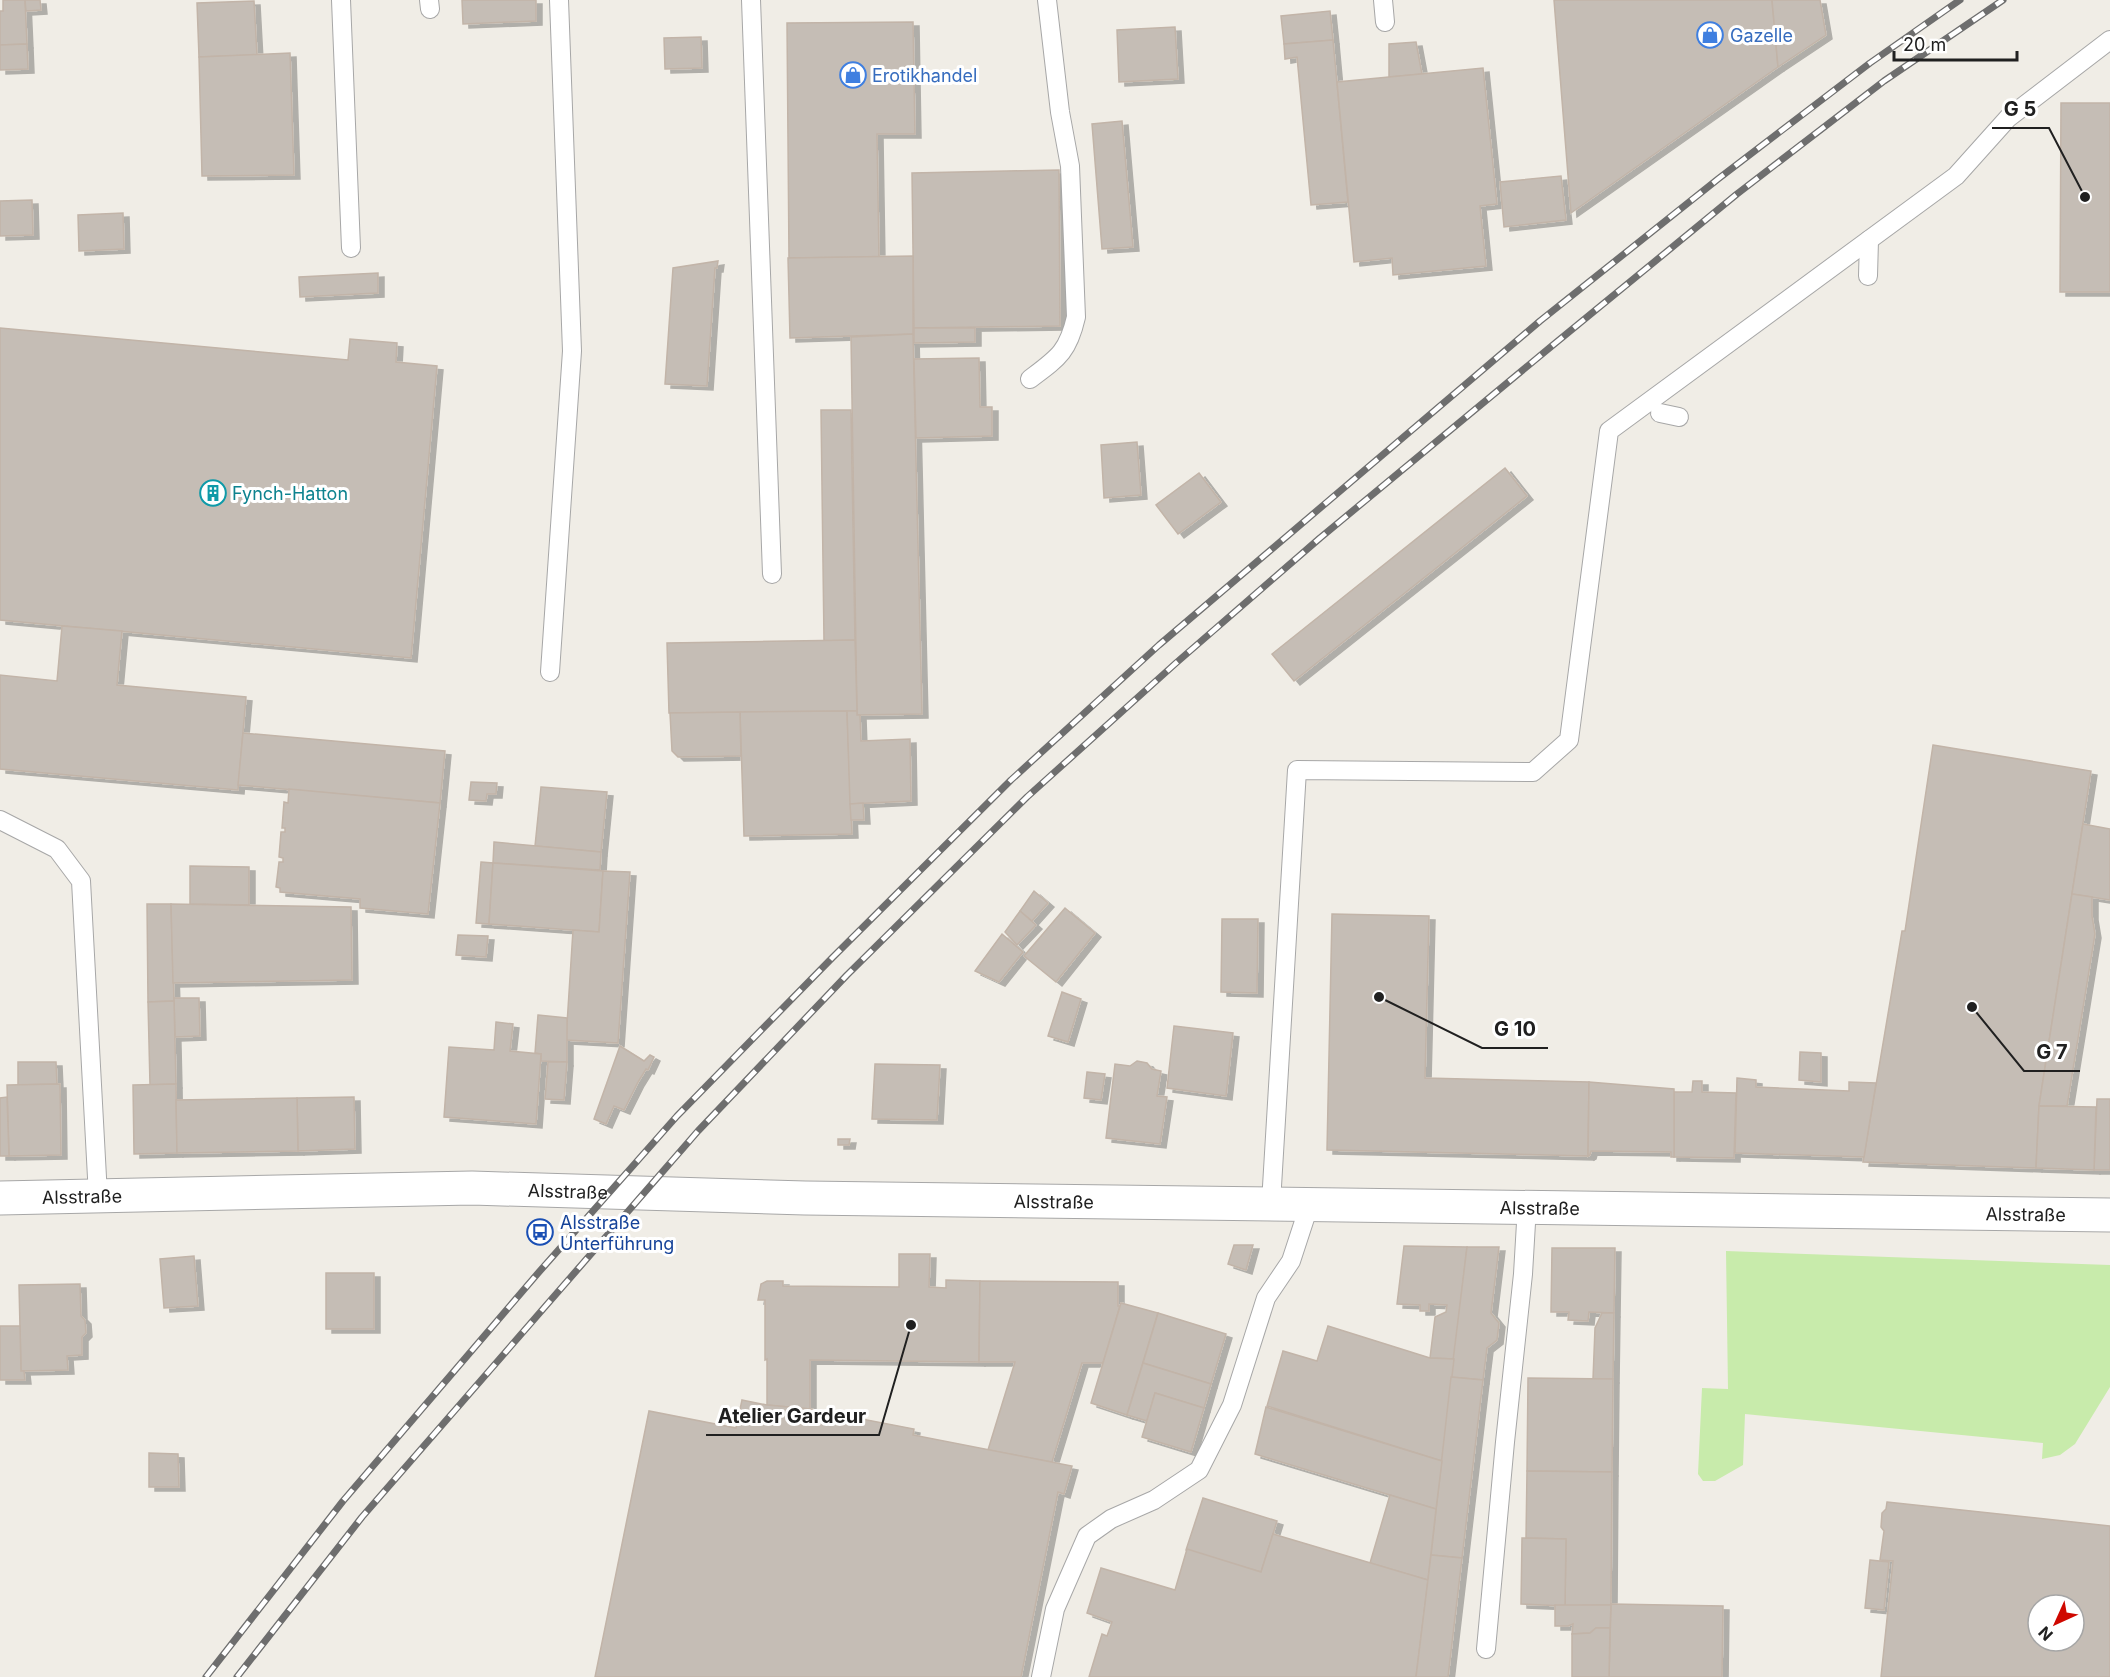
<svg xmlns="http://www.w3.org/2000/svg" width="2110" height="1677" font-family="Inter,sans-serif">
<defs>
<filter id="shadow"><feDropShadow dx="6" dy="4" stdDeviation="0" flood-color="#0004"/></filter>
</defs>
<rect width="100%" height="100%" fill="#f0ede6"/>
<polygon fill="#c8ebab" points="1726,1251 2110,1265 2110,1387 2075,1444 2060,1455 2042,1459 2043,1443 1745,1414 1743,1465 1715,1481 1703,1481 1698,1474 1702,1388 1728,1389"/>
<g fill="#c5bdb5" stroke="#c2b4a8" stroke-width="1.5" fill-rule="evenodd" filter="url(#shadow)">
<polygon points="3,0 25,0 27,44 0,45 0,11 3,11"/>
<polygon points="25,0 40,0 41,10 26,11"/>
<polygon points="462,0 536,0 536,21 463,24"/>
<polygon points="1554,0 1772,0 1778,67 1571,213"/>
<polygon points="1772,0 1820,0 1826,35 1778,67"/>
<polygon points="254,1 257,55 199,57 197,3"/>
<polygon points="1330,11 1333,40 1284,44 1281,16"/>
<polygon points="913,22 915,134 877,134 879,257 789,258 787,23"/>
<polygon points="1175,27 1178,79 1119,82 1117,30"/>
<polygon points="701,37 702,68 665,69 664,38"/>
<polygon points="1333,40 1348,202 1311,205 1297,57 1285,59 1284,44"/>
<polygon points="1416,42 1422,74 1389,77 1389,44"/>
<polygon points="27,44 28,69 0,70 0,45"/>
<polygon points="290,53 294,175 202,176 199,57"/>
<polygon points="1483,68 1497,204 1480,206 1486,266 1393,275 1392,258 1354,262 1337,82"/>
<polygon points="2061,103 2110,103 2110,292 2060,292"/>
<polygon points="1122,121 1133,247 1102,249 1092,124"/>
<polygon points="1059,170 1060,326 914,328 912,173"/>
<polygon points="1561,176 1566,220 1504,227 1500,182"/>
<polygon points="32,200 33,235 0,236 0,201"/>
<polygon points="123,213 124,249 79,251 78,215"/>
<polygon points="913,256 913,334 790,338 788,258"/>
<polygon points="718,261 717,268 715,268 707,386 665,384 673,268"/>
<polygon points="378,273 378,293 300,297 299,277"/>
<polygon points="0,328 348,360 350,339 397,343 396,362 437,366 411,658 0,620"/>
<polygon points="914,328 975,328 975,342 914,343"/>
<polygon points="913,334 922,714 857,715 851,337"/>
<polygon points="979,358 980,407 992,407 992,436 916,438 914,359"/>
<polygon points="821,410 851,410 855,640 824,641"/>
<polygon points="1137,442 1141,495 1104,498 1101,445"/>
<polygon points="1505,468 1527,496 1294,681 1272,654"/>
<polygon points="1199,473 1221,502 1178,534 1156,505"/>
<polygon points="62,626 122,631 117,685 246,697 238,790 0,769 0,675 57,681"/>
<polygon points="855,640 857,711 669,713 667,643"/>
<polygon points="847,711 852,834 744,836 740,712"/>
<polygon points="847,711 857,711 857,715 860,715 861,741 910,739 911,801 850,804"/>
<polygon points="740,712 741,756 678,757 672,751 670,713"/>
<polygon points="243,733 445,751 440,803 238,785"/>
<polygon points="1933,745 2091,771 2039,1106 2036,1168 1863,1162 1902,931 1905,931"/>
<polygon points="471,782 497,783 496,794 487,794 486,801 469,800"/>
<polygon points="541,787 607,792 601,852 535,846"/>
<polygon points="289,789 440,803 428,914 360,908 360,899 280,892 280,888 276,887 279,862 283,862 283,858 279,857 281,832 285,832 285,828 282,828 284,802 288,803"/>
<polygon points="863,803 864,820 851,820 850,804"/>
<polygon points="2083,824 2110,829 2110,900 2072,894"/>
<polygon points="494,842 601,852 600,870 493,863"/>
<polygon points="481,862 493,863 489,924 476,923"/>
<polygon points="493,863 603,871 599,932 489,924"/>
<polygon points="190,866 249,867 249,905 190,904"/>
<polygon points="603,871 630,872 618,1043 566,1040 573,930 599,932"/>
<polygon points="1034,891 1048,903 1032,921 1020,911"/>
<polygon points="2072,894 2092,897 2092,916 2095,934 2067,1106 2039,1106"/>
<polygon points="147,904 171,904 174,1001 148,1002"/>
<polygon points="171,904 351,907 352,980 173,983"/>
<polygon points="1065,908 1095,933 1056,982 1024,956"/>
<polygon points="1020,911 1036,925 1017,945 1005,932"/>
<polygon points="1332,914 1429,916 1425,1078 1589,1082 1588,1156 1327,1150"/>
<polygon points="1222,919 1258,919 1257,993 1221,992"/>
<polygon points="1002,934 1023,952 999,982 975,971"/>
<polygon points="458,935 488,936 486,957 456,955"/>
<polygon points="1062,992 1081,999 1068,1042 1048,1036"/>
<polygon points="174,998 199,998 200,1036 175,1037"/>
<polygon points="174,1001 176,1084 150,1085 148,1002"/>
<polygon points="538,1015 567,1018 567,1062 541,1061 541,1054 535,1053"/>
<polygon points="496,1022 513,1024 510,1051 541,1054 536,1124 444,1117 449,1047 494,1050"/>
<polygon points="1174,1026 1233,1033 1226,1096 1167,1088"/>
<polygon points="620,1046 644,1061 650,1055 654,1057 648,1070 646,1069 638,1082 624,1110 614,1106 606,1124 594,1119"/>
<polygon points="1800,1052 1821,1053 1821,1082 1799,1080"/>
<polygon points="1137,1061 1147,1063 1152,1069 1161,1071 1157,1096 1167,1097 1160,1144 1106,1138 1115,1064 1130,1066"/>
<polygon points="18,1062 56,1062 57,1084 18,1085"/>
<polygon points="548,1062 567,1062 564,1100 545,1099"/>
<polygon points="875,1064 940,1065 937,1120 872,1119"/>
<polygon points="1087,1072 1105,1074 1101,1100 1084,1098"/>
<polygon points="1737,1078 1756,1080 1756,1087 1849,1091 1849,1082 1876,1083 1864,1157 1735,1153"/>
<polygon points="1693,1081 1702,1081 1702,1092 1736,1093 1734,1158 1674,1157 1674,1092 1692,1092"/>
<polygon points="1589,1082 1674,1089 1674,1157 1671,1157 1671,1152 1591,1151 1590,1155 1588,1156"/>
<polygon points="60,1084 61,1155 9,1156 7,1085"/>
<polygon points="176,1084 177,1153 134,1154 133,1085"/>
<polygon points="7,1097 9,1156 0,1156 0,1098"/>
<polygon points="354,1097 355,1149 298,1151 297,1098"/>
<polygon points="297,1098 298,1151 177,1153 176,1100"/>
<polygon points="2097,1099 2110,1099 2110,1170 2094,1170"/>
<polygon points="2039,1106 2096,1107 2094,1170 2036,1168"/>
<polygon points="838,1139 850,1139 849,1145 838,1145"/>
<polygon points="1234,1245 1253,1245 1246,1270 1228,1264"/>
<polygon points="1404,1246 1467,1247 1454,1359 1430,1358 1435,1317 1446,1312 1447,1305 1429,1304 1429,1311 1420,1311 1420,1305 1397,1304"/>
<polygon points="1467,1247 1499,1247 1491,1313 1499,1323 1497,1340 1487,1348 1483,1380 1451,1377"/>
<polygon points="1552,1248 1615,1248 1614,1313 1589,1312 1588,1321 1568,1320 1569,1312 1551,1312"/>
<polygon points="899,1254 930,1254 929,1287 946,1288 946,1280 980,1281 979,1362 810,1360 810,1409 767,1405 767,1359 765,1360 765,1300 758,1300 761,1284 767,1281 783,1281 783,1286 899,1287"/>
<polygon points="194,1256 198,1306 164,1308 160,1259"/>
<rect x="326" y="1273" width="48" height="56"/>
<polygon points="980,1281 1118,1282 1118,1306 1120,1306 1103,1363 1082,1363 1052,1462 988,1450 1015,1362 979,1362"/>
<polygon points="80,1284 81,1316 85,1320 86,1333 82,1337 82,1355 67,1356 68,1370 21,1371 19,1285"/>
<polygon points="1121,1303 1158,1313 1127,1415 1091,1403"/>
<polygon points="1158,1313 1226,1334 1211,1384 1143,1363"/>
<polygon points="1602,1313 1614,1313 1613,1379 1593,1379 1595,1328"/>
<polygon points="0,1326 20,1326 21,1371 24,1371 25,1380 0,1380"/>
<polygon points="1328,1326 1430,1358 1454,1359 1442,1461 1267,1406 1283,1351 1317,1361"/>
<polygon points="1143,1363 1211,1384 1204,1408 1155,1393 1147,1421 1127,1415"/>
<polygon points="1451,1377 1483,1380 1462,1558 1431,1555"/>
<polygon points="1528,1378 1613,1379 1612,1472 1527,1471"/>
<polygon points="1155,1393 1204,1408 1191,1452 1142,1437"/>
<polygon points="742,1400 767,1405 810,1409 914,1429 913,1435 1072,1466 1064,1494 1058,1492 1021,1677 595,1677 649,1411 736,1428"/>
<polygon points="1266,1407 1442,1461 1436,1509 1255,1454"/>
<polygon points="149,1453 178,1454 179,1487 149,1487"/>
<polygon points="1527,1471 1612,1472 1611,1605 1565,1606 1566,1539 1526,1538"/>
<polygon points="1390,1495 1436,1509 1428,1580 1370,1563"/>
<polygon points="1203,1498 1277,1521 1261,1572 1186,1550"/>
<path d="M1887 1502 2110 1526V1677H1881L1893 1561 1880 1560 1884 1531 1881 1527 1882 1513 1886 1509ZM2038 1605H2074V1641H2038Z"/>
<polygon points="1273,1534 1428,1580 1416,1677 1089,1677 1102,1634 1107,1636 1112,1622 1087,1613 1101,1568 1175,1590 1187,1549 1261,1572"/>
<polygon points="1522,1538 1566,1539 1565,1606 1521,1604"/>
<polygon points="1431,1555 1462,1558 1448,1677 1416,1677"/>
<polygon points="1870,1560 1889,1562 1884,1610 1865,1608"/>
<polygon points="1611,1604 1723,1606 1722,1677 1609,1677"/>
<polygon points="1555,1605 1611,1605 1610,1628 1596,1628 1590,1633 1572,1634 1573,1624 1568,1626 1555,1626"/>
<polygon points="1596,1628 1610,1628 1609,1677 1572,1677 1572,1634 1590,1633"/>
</g>
<g fill="none" stroke-linecap="round" stroke-linejoin="round">
<g stroke="#a7a7a7" stroke-width="20">
<g id="service">
<polyline points="341,0 351,248"/>
<polyline points="429,0 430,9"/>
<polyline points="751,0 772,574"/>
<polyline points="1383,0 1385,22"/>
<polyline points="1868,276 1869,240"/>
<path d="M1030 379C1058 358 1068 352 1076 317L1070 166 1060 112 1047 0"/>
<polyline points="1660,413 1679,417"/>
<polyline points="550,672 572,351 559,0"/>
<polyline points="0,820 57,849 81,881 98,1196"/>
<polyline points="1271,1203 1297,770 1533,772 1569,740 1609,431 1956,176 2008,118 2110,40"/>
<polyline points="1486,1649 1505,1442 1523,1274 1527,1206"/>
<polyline points="1041,1677 1055,1609 1087,1536 1111,1519 1154,1500 1199,1470 1232,1405 1266,1298 1291,1261 1310,1203"/>
</g>
</g>
<g stroke="#a7a7a7" stroke-width="35">
<g id="tertiary">
<path id="s1" d="M0 1198 472 1188 805 1198 2110 1215"/>
</g>
</g>
<use href="#service" stroke="#fff" stroke-width="18"/>
<use href="#tertiary" stroke="#fff" stroke-width="33"/>
<g stroke="#6e6e6e" stroke-width="7">
<g id="rail">
<polyline points="206,1677 343,1501 539,1272 677,1116 833,957 1011,780 1159,645 1540,321 1718,179 1870,63 1960,0"/>
<polyline points="237,1677 362,1517 698,1131 847,975 1027,797 1176,663 1320,538 1553,345 1737,194 1884,81 2003,0"/>
</g>
</g>
<use href="#rail" stroke="#fff" stroke-width="4.5" stroke-dasharray="14" stroke-linecap="butt"/>
</g>
<defs>
<g id="shop-ring" transform="scale(1.35)"><circle r="9.5" fill="#fff" stroke="#3f7fe0" stroke-width="1.5"/><path d="M-5-2.5h2.3a2.7 3.5 0 0 1 5.4 0H5L5.5 6h-11ZM-1.5-2.5h3a1.5 2.3 0 0 0-3 0Z" fill="#3f7fe0"/></g>
<g id="building-ring" transform="scale(1.35)"><circle r="9.5" fill="#fff" stroke="#0f9aa8" stroke-width="1.5"/><path d="M-4-6H4V6H1V3H-1V6H-4ZM-2.5-4.3h1.7v1.8h-1.7ZM.8-4.3h1.7v1.8H.8ZM-2.5-1h1.7V.8h-1.7ZM.8-1h1.7V.8H.8Z" fill="#0f9aa8"/></g>
<g id="bus-ring" transform="scale(1.35)"><circle r="9.5" fill="#fff" stroke="#1a4fb4" stroke-width="1.5"/><path d="M-5-6H5V4H4V6H2V4H-2V6H-4V4H-5ZM-3.5-4V0h7V-4ZM-3.5 1.2v1.5H-2V1.2ZM2 1.2v1.5H3.5V1.2Z" fill="#1a4fb4"/></g>
</defs>
<g fill-rule="evenodd">
<use href="#shop-ring" x="1710" y="35"/>
<use href="#shop-ring" x="853" y="75"/>
<use href="#building-ring" x="213" y="493"/>
<use href="#bus-ring" x="540" y="1232"/>
</g>
<g text-anchor="middle" dominant-baseline="central" stroke-width="6" stroke-linejoin="round" paint-order="stroke">
<g font-size="18" fill="#366cbe" stroke="#fff" text-anchor="start">
<text x="1730" y="35">Gazelle</text>
<text x="872" y="75">Erotikhandel</text>
</g>
<g font-size="18" fill="#0d838f" stroke="#fff" text-anchor="start">
<text x="232" y="493">Fynch-Hatton</text>
</g>
<g font-size="18" fill="#202020" stroke="#fff">
<text stroke="none"><textPath href="#s1" startOffset="568">Alsstraße</textPath></text>
<text stroke="none"><textPath href="#s1" startOffset="82">Alsstraße</textPath></text>
<text stroke="none"><textPath href="#s1" startOffset="1054">Alsstraße</textPath></text>
<text stroke="none"><textPath href="#s1" startOffset="1540">Alsstraße</textPath></text>
<text stroke="none"><textPath href="#s1" startOffset="2026">Alsstraße</textPath></text>
</g>
<g font-size="18" fill="#164399" stroke="#fff" text-anchor="start">
<text x="560" y="1222">Alsstraße<tspan x="560" dy="21">Unterführung</tspan></text>
</g>
</g>
<path fill="none" stroke="#202020" stroke-width="2" d="M2085 197L2049 128H1992M1379 997L1482 1048H1548M1972 1007L2024 1071H2080M911 1325L879 1435H706"/>
<g fill="#202020" stroke="#fff" stroke-width="2">
<circle cx="2085" cy="197" r="6"/>
<circle cx="1379" cy="997" r="6"/>
<circle cx="1972" cy="1007" r="6"/>
<circle cx="911" cy="1325" r="6"/>
</g>
<g font-size="20" text-anchor="middle" font-weight="bold" fill="#202020" stroke="#fff" stroke-width="6" stroke-linejoin="round" paint-order="stroke">
<text x="2020" y="116">G 5</text>
<text x="1515" y="1036">G 10</text>
<text x="2052" y="1059">G 7</text>
<text x="792" y="1423">Atelier Gardeur</text>
</g>
<g transform="translate(2056 1623) rotate(225)"><circle r="28" fill="#ffffff" stroke="#a6a6a6" stroke-width="1.5"/>
<path d="M0-4.5L10 22L0 15L-10 22Z" fill="#cf0800"/>
<text y="-9" font-size="16" font-weight="bold" text-anchor="middle" fill="#202020">N</text>
</g>
<path d="M1894 51v9h123v-9" fill="none" stroke="#202020" stroke-width="3"/>
<text x="1903" y="51" font-size="18" fill="#202020" stroke="#ffffff" stroke-width="4.5" paint-order="stroke">20 m</text>
</svg>
